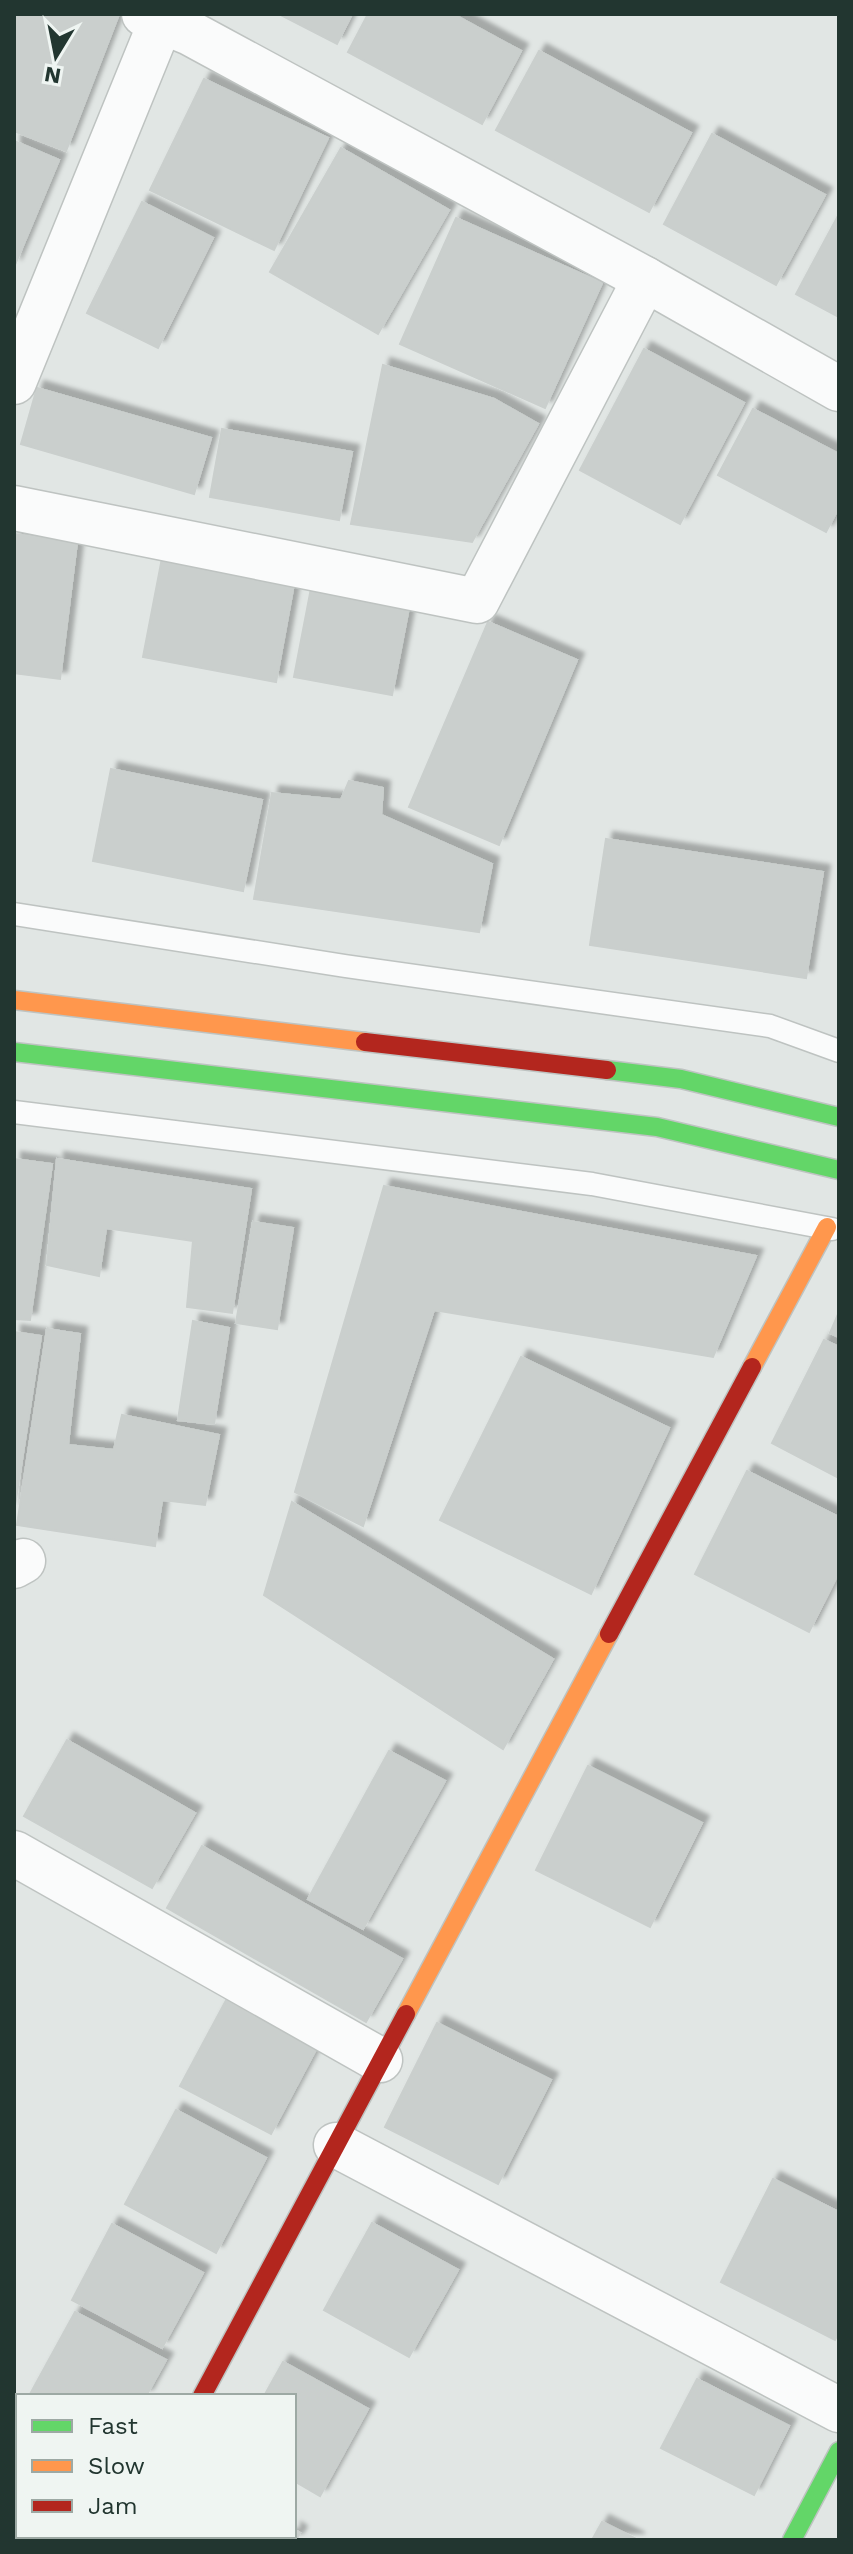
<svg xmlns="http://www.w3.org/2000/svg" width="853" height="2554" font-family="'Work Sans',sans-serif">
<defs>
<filter id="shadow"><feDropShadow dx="7" dy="-7" stdDeviation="2" flood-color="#0004"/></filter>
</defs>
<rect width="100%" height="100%" fill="#e1e6e4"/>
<g fill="#cacfcd" stroke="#cacfcd" stroke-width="2" filter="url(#shadow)">
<polygon points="14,14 119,14 66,151 14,131"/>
<polygon points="279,14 352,14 337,44"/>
<polygon points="368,14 453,14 521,51 482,124 348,52"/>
<polygon points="539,51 691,133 649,212 496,130"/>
<polygon points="204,79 328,138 274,250 150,190"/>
<polygon points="712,134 825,195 776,285 664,224"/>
<polygon points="14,141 59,160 14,267"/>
<polygon points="341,148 449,210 378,334 270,272"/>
<polygon points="142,202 213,238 158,348 87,313"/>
<polygon points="839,214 839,317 796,294"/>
<polygon points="456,218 602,283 545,408 400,344"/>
<polygon points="644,349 744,403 680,524 580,470"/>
<polygon points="383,365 494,399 538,424 472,542 351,524"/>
<polygon points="37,388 211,438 194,494 21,444"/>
<polygon points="753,409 839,454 839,507 826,532 718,475"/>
<polygon points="222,429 352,452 339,520 210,497"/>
<polygon points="14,534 77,542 60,679 14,673"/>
<polygon points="163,553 295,578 276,682 143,657"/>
<polygon points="313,578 411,597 392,695 294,677"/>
<polygon points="488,622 577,660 499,845 409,807"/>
<polygon points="111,769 262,800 243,891 93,861"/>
<polygon points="349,781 383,788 381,815 492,864 479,932 254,899 272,793 341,800"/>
<polygon points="606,839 823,872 806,978 590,945"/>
<polygon points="14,1159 52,1164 30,1320 14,1319"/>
<polygon points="57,1159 251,1189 232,1313 187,1307 193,1241 106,1228 99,1276 47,1265"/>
<polygon points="384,1186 756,1256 713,1357 434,1310 363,1526 295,1492"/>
<polygon points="253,1222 293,1228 277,1329 236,1323"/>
<polygon points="839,1312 839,1337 830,1333"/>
<polygon points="193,1321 229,1328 214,1424 178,1420"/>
<polygon points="47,1329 80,1334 68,1445 114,1450 122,1415 219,1435 205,1505 162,1500 155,1546 17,1525"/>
<polygon points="14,1332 41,1336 14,1512"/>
<polygon points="824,1340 839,1347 839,1478 772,1443"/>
<polygon points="521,1357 669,1428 591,1594 440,1520"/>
<polygon points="747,1471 839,1517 839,1572 809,1632 695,1574"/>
<polygon points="292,1502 553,1659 503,1749 264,1595"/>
<polygon points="67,1740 195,1813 152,1888 24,1816"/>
<polygon points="389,1751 445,1781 363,1929 308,1899"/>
<polygon points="588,1766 702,1823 650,1927 536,1870"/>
<polygon points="202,1846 402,1959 366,2022 167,1908"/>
<polygon points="231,1991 321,2040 271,2134 180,2086"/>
<polygon points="437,2023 551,2080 498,2184 385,2127"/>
<polygon points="176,2110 266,2158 216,2253 125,2204"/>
<polygon points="773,2179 839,2212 839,2332 835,2340 721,2282"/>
<polygon points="372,2223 458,2270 409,2357 324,2310"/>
<polygon points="112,2224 203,2273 162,2348 72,2300"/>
<polygon points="75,2312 166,2360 146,2396 29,2396"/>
<polygon points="283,2362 368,2409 320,2496 294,2481 294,2396 264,2396"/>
<polygon points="697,2379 789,2426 754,2495 661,2448"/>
<polygon points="18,2420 18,2536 73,2536 71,2540 25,2540 14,2534 14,2427"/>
<polygon points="602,2522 638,2540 592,2540"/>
<polygon points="294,2529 300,2533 296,2540 185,2540 187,2536 294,2536"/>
</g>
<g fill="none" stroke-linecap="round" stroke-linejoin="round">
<g stroke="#bec3c1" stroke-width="25">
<g id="lane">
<polyline points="14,914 345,966 770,1026 839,1051"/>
<polyline points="14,1112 592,1184 832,1229"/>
</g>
</g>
<g stroke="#bec3c1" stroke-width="47">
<g id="street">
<polyline points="144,14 190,33 645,279 839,389"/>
<polyline points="14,382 164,14"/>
<polyline points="14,508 477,601 645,279"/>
<polyline points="14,1566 23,1561"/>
<polyline points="14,1853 380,2060"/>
<polyline points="336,2145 839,2410"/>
<polyline points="125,2540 127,2536"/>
</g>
</g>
<g stroke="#bec3c1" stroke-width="21">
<g id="fast">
<polyline points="14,1052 657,1127 839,1170"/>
<polyline points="607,1070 681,1079 839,1117"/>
<polyline points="792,2540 839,2451"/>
</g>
</g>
<g stroke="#bec3c1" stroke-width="21">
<g id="slow">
<polyline points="14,1000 365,1042"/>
<polyline points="752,1367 827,1227"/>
<polyline points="406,2014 609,1634"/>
</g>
</g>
<g stroke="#bec3c1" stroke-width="21">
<g id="jam">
<polyline points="365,1042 607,1070"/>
<polyline points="609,1634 752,1367"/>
<polyline points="202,2396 406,2014"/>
</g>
</g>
<use href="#lane" stroke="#fafbfb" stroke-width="22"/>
<use href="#street" stroke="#fafbfb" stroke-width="44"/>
<use href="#fast" stroke="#63d668" stroke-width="18"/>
<use href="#slow" stroke="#ff974d" stroke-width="18"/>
<use href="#jam" stroke="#b3261e" stroke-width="18"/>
</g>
<rect width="853" height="2554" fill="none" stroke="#223630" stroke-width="32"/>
<rect x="16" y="2394" width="280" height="144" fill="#eff5f2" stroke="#9da9a4" stroke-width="2"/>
<rect x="32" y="2420" width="40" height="12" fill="#63d668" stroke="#9da9a4" stroke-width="2"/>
<text x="88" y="2434" font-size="24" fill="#223630">Fast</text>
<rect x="32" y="2460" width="40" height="12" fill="#ff974d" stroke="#9da9a4" stroke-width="2"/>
<text x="88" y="2474" font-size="24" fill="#223630">Slow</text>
<rect x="32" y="2500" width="40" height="12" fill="#b3261e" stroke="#9da9a4" stroke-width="2"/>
<text x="88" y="2514" font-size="24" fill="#223630">Jam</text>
<g transform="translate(56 56) rotate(190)" stroke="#eff5f2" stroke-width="6" paint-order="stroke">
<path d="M0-6L14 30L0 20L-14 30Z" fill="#223630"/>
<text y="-12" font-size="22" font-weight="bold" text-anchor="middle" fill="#223630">N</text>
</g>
</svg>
